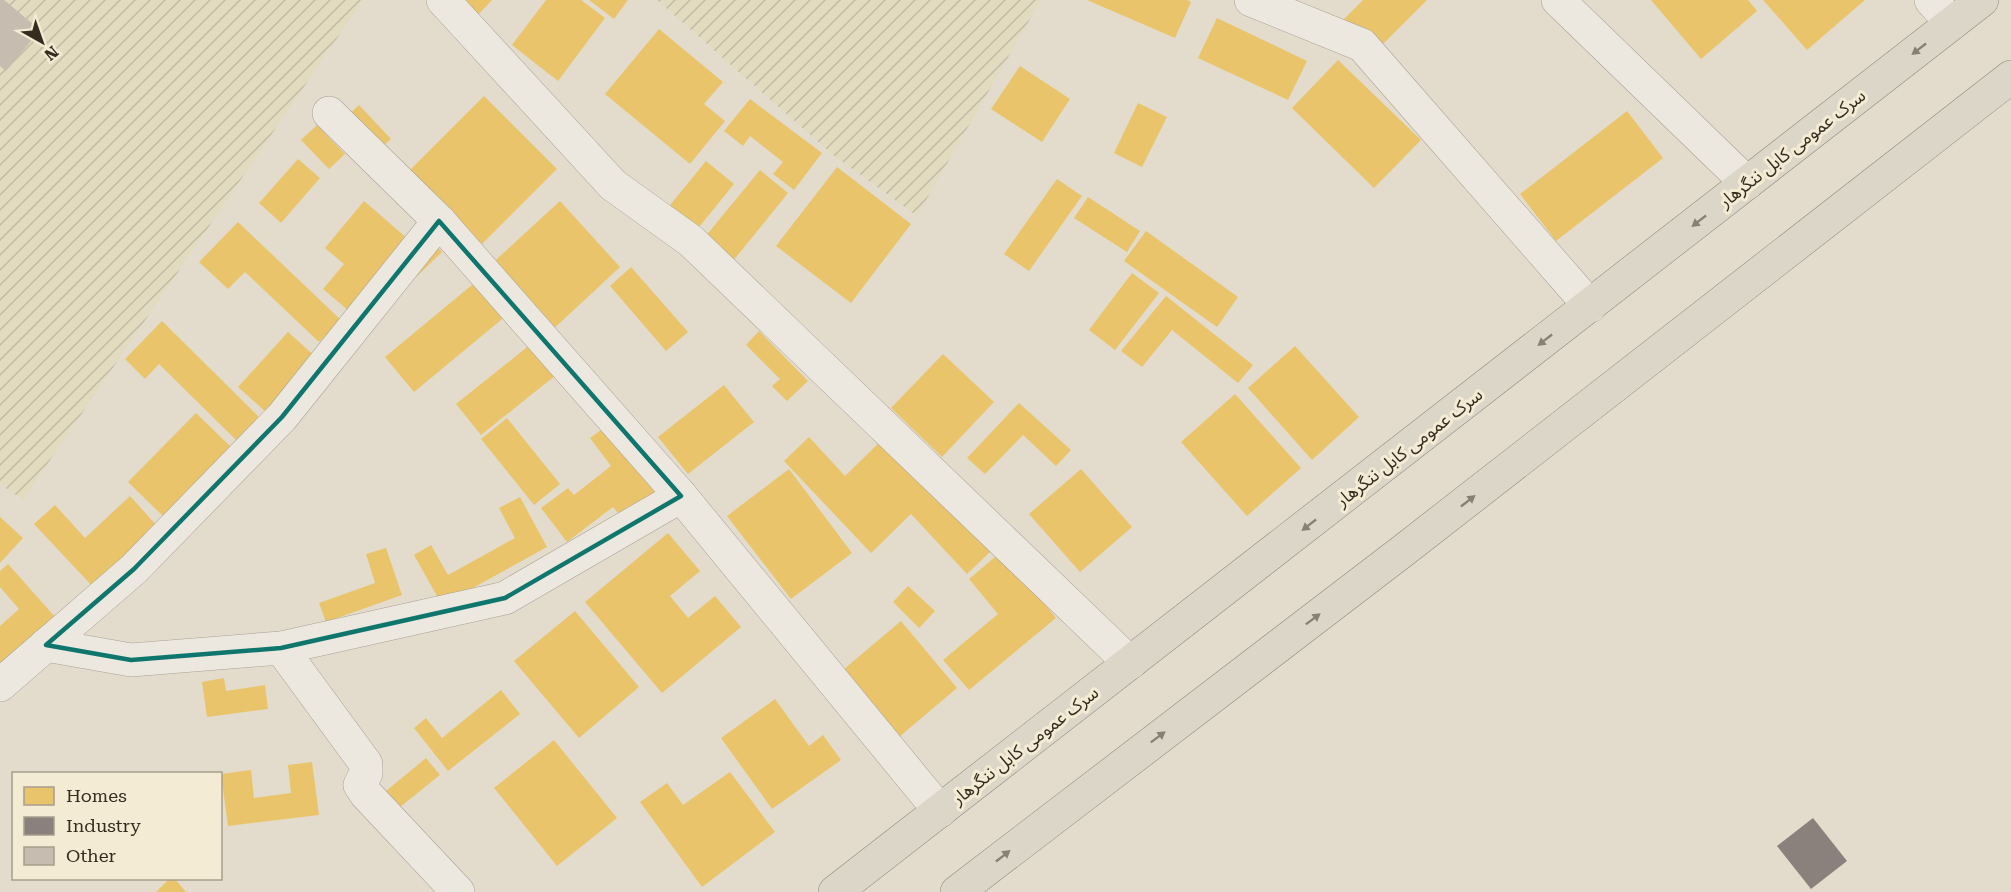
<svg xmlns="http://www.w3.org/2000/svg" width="2011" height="892" font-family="'Roboto Serif','Noto Sans Arabic',serif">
<defs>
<pattern id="farmland-furrows" width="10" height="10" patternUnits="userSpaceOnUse" patternTransform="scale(1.5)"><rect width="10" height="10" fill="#e2dbbf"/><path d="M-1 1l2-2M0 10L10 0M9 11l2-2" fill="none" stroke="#c2bca4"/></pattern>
</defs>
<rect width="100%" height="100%" fill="#e3dccd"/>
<g fill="url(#farmland-furrows)">
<polygon points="0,0 363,0 23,500 0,484"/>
<polygon points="657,0 1041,0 917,216 833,155"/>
</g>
<g fill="#e9c46a">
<polygon points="459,0 492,0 476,17"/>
<polygon points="546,0 581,0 605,18 558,81 512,45"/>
<polygon points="589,0 628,0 614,19"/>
<polygon points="1087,0 1187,0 1191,2 1175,38"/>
<polygon points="1363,0 1427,0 1376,51 1344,19"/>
<polygon points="1651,0 1748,0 1757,11 1701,59"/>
<polygon points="1763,0 1865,0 1807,50"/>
<polygon points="1217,18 1307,61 1288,100 1198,58"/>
<polygon points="659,29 723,82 704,104 725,121 690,164 605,94"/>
<polygon points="1338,60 1421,140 1374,188 1292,108"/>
<polygon points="1020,66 1070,99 1042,142 991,109"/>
<polygon points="484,96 557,169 482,244 408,172"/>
<polygon points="750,99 822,153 794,190 773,174 783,162 750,136 743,146 724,131"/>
<polygon points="1138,103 1167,117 1142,167 1114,153"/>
<polygon points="359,105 391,139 374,154 343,120"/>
<polygon points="1627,111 1663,158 1556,241 1520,194"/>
<polygon points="317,125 345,154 329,169 301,140"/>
<polygon points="298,159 320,178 281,223 259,203"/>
<polygon points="706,161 734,184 695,232 667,209"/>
<polygon points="837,167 911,224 851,303 776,246"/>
<polygon points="760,170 788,193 729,266 700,243"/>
<polygon points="1057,179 1082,196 1029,271 1004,254"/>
<polygon points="1088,197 1140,231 1127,252 1074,218"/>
<polygon points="364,201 408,239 349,311 323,289 344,264 325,248"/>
<polygon points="560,201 620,267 548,334 487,268"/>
<polygon points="238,222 341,320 319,342 245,272 228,289 199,262"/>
<polygon points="1146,231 1238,297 1217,327 1124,261"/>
<polygon points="431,240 442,252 416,277 405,266"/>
<polygon points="631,267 688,332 666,351 610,286"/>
<polygon points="1132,273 1159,293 1115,350 1089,330"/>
<polygon points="478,280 507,315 414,392 385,357"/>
<polygon points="1166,296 1253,365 1238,383 1172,330 1142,367 1121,351"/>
<polygon points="162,321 259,417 236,440 159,364 145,379 125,359"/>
<polygon points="759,331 808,381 787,401 772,386 780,379 746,345"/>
<polygon points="288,332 317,358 267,413 238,387"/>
<polygon points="536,340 561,371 481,435 456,404"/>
<polygon points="1295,346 1359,417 1312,460 1248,388"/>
<polygon points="943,354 994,402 942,457 891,408"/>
<polygon points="724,385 754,422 688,474 658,437"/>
<polygon points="1235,394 1301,468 1247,516 1181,442"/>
<polygon points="1019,403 1071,450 1056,466 1023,435 985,474 967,458"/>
<polygon points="196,413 234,450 166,519 128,482"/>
<polygon points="507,418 560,484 534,505 481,439"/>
<polygon points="609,424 660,491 623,519 613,507 567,542 541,508 568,488 574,495 611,466 590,438"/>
<polygon points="809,437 845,476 885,437 992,550 967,574 911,514 871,553 784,461"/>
<polygon points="789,469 852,553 791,599 727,516"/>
<polygon points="1081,469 1132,527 1080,572 1029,514"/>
<polygon points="130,496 158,527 93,587 34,524 55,505 85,538"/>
<polygon points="520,497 547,547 442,605 414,555 431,545 448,575 515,538 499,508"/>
<polygon points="0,517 23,538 0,563"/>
<polygon points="668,533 700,571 670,596 688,618 715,596 741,627 662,693 585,602"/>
<polygon points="386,548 402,595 326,622 319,603 375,583 366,554"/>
<polygon points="1002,551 1056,618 969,690 943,660 998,614 969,579"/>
<polygon points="8,564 56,618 0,666 0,626 19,609 0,587 0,571"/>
<polygon points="908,586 935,611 919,628 893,602"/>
<polygon points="575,611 639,687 579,738 514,661"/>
<polygon points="901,621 957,688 899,737 843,670"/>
<polygon points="224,678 226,691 265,685 268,709 207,717 202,682"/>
<polygon points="501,690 520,714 448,771 414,728 426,718 442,738"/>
<polygon points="775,699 809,746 823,735 841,760 772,809 721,738"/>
<polygon points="554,740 617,818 557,866 494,788"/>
<polygon points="426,758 440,775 400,807 386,791"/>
<polygon points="312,762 319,815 228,826 221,774 251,770 254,798 291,793 288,765"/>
<polygon points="730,772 775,832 702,887 640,802 667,783 683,805"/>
<polygon points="170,878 174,878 186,892 156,892"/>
</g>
<polygon fill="#8a817c" points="1813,818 1847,861 1811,889 1777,846"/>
<polygon fill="#c6bcaf" points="0,0 4,0 40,30 6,71 0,66"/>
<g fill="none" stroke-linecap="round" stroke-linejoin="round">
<g stroke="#a8a196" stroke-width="34">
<g id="minor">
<polyline points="443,0 613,185 691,241 1130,663"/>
<polyline points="1251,0 1362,45 1590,306"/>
<polyline points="1558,0 1747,183"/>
<polyline points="1931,0 1952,23"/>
<polyline points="329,113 439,221 681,496 940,811"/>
<polyline points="46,645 131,660 281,648 505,598 681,496"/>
<polyline points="281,648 366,764 366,773 360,785 366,794 458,892"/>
<polyline points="0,685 134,569 282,417 439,221"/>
</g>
</g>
<g stroke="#8e877d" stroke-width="34">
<g id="trunk">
<polyline points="835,892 1982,0"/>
<polyline points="957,892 1404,550 2011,77"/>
</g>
</g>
<use href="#minor" stroke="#ece8df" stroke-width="33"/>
<use href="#trunk" stroke="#dcd6c8" stroke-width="33"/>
</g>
<defs><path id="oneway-solid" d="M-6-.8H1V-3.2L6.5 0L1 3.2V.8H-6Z" transform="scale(1.5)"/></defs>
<g fill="#898074">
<use href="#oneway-solid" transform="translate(1919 49) rotate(142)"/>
<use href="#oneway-solid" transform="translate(1699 221) rotate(142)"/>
<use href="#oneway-solid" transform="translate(1545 340) rotate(142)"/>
<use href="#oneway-solid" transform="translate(1468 501) rotate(-38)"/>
<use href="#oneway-solid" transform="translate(1309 525) rotate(142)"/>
<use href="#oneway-solid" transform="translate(1313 619) rotate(-37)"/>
<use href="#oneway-solid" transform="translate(1158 737) rotate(-37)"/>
<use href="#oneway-solid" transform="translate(1003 856) rotate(-38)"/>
</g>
<path fill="none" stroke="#0f766e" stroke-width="4.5" stroke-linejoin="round" d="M439 221 681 496 505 598 281 648 131 660 46 645 134 569 282 417Z"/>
<g text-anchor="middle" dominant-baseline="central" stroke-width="6" stroke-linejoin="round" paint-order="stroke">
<g font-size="18" fill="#362b1f" stroke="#f3ebd4">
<text transform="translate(1792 148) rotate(-38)">سرک عمومی کابل ننگرهار</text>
<text transform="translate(1409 447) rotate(-38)">سرک عمومی کابل ننگرهار</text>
<text transform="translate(1025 745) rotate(-38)">سرک عمومی کابل ننگرهار</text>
</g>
</g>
<rect x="12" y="772" width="210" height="108" fill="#f3ebd4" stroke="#a79e8c" stroke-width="1.5"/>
<rect x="24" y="787" width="30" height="18" fill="#e9c46a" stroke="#a79e8c" stroke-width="1.5"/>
<text x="66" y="802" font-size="18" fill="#362b1f">Homes</text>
<rect x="24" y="817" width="30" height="18" fill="#8a817c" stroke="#a79e8c" stroke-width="1.5"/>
<text x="66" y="832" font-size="18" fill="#362b1f">Industry</text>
<rect x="24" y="847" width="30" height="18" fill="#c6bcaf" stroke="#a79e8c" stroke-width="1.5"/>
<text x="66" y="862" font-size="18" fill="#362b1f">Other</text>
<g transform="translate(42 42) rotate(140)" stroke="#f3ebd4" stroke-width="4.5" paint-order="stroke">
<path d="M0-4.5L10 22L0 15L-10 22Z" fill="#362b1f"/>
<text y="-9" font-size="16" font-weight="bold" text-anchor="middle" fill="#362b1f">N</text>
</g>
</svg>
